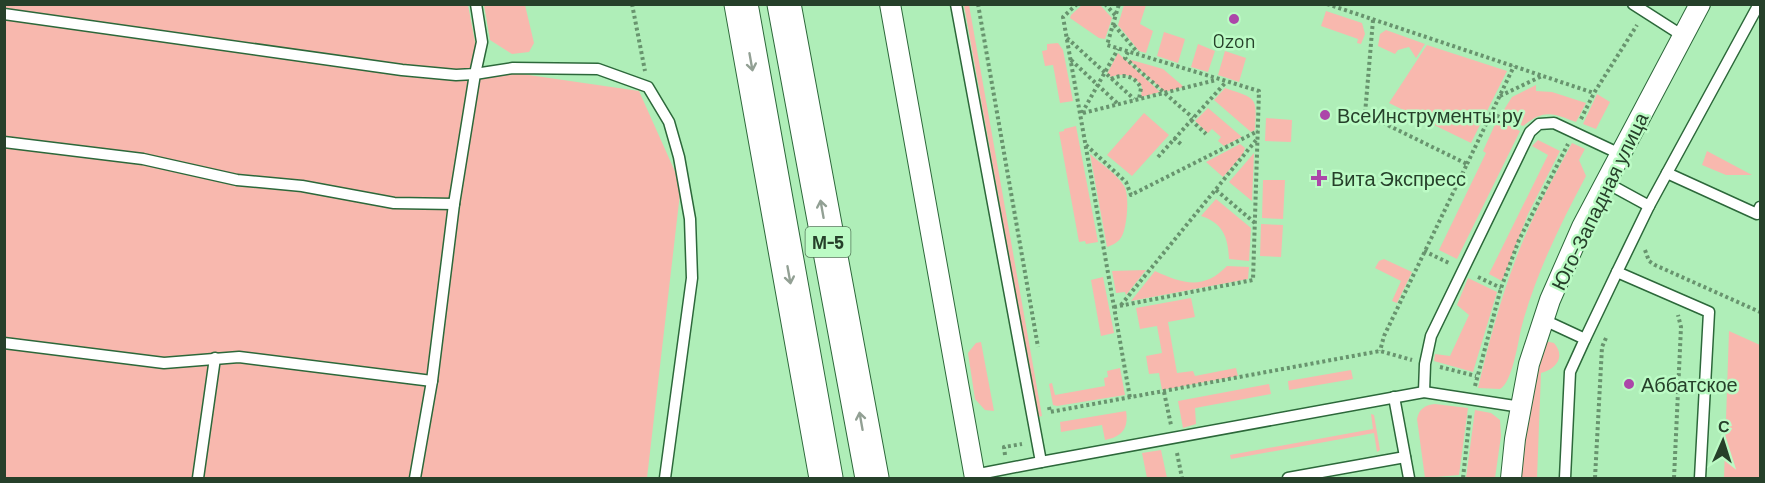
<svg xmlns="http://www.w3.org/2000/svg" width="1765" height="483" font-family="Barlow,sans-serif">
<rect width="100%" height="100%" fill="#afeeb8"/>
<g fill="#f8b8ae">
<polygon points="4,5 468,5 480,68 639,91 681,185 647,478 5,478"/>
<polygon points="484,5 525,5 534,43 529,52 512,54 490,40"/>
<polygon points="964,5 969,5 1042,416 1038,417"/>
<polygon points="1082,5 1100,5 1112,18 1105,39 1099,38 1070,18 1071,15"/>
<polygon points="1124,5 1146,5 1140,24 1153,31 1146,53 1139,51 1118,25"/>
<polygon points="1326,11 1362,23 1365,34 1361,44 1357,43 1358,39 1321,26"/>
<polygon points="1386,30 1425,44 1416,58 1409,47 1398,50 1395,54 1378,46 1380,34"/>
<polygon points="1164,32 1185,39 1178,63 1157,56"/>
<polygon points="1058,43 1063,50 1073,101 1060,103 1053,65 1045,66 1042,51 1047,50 1047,44"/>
<polygon points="1198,44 1215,51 1208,72 1191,67"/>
<polygon points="1427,45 1507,71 1471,143 1389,103"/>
<polygon points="1225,51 1246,58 1239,82 1218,75"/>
<path d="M1118 53 1160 92 1141 97 1142 87C1135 75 1124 72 1111 77L1107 74Z"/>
<polygon points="1128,59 1163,69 1184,87 1165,92"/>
<path d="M1536 85V91L1552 92 1586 103 1576 122C1552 113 1544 109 1523 126L1500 116 1512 97Z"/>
<path d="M1225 88C1257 99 1257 96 1255 130L1251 132 1214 100Z"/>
<polygon points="1597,94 1610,102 1596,129 1583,124"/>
<polygon points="1208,108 1242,137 1224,146 1218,141 1221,137 1212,129 1208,133 1195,121"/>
<polygon points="1144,113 1169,135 1132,176 1107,155"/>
<polygon points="1266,118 1292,120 1291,142 1265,141"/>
<polygon points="1497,120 1520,131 1457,259 1439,250 1486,153 1483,151"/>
<polygon points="1076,126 1098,242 1086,244 1085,241 1079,242 1059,132 1064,131 1064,129"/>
<polygon points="1538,140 1560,151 1528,214 1502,281 1489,274 1548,155 1532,146"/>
<path d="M1572 143 1585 149 1579 160 1586 176C1560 225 1535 275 1521 329 1518 343 1512 383 1500 389L1478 388C1488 346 1499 304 1514 264 1529 222 1551 182 1572 143Z"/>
<polygon points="1240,144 1245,148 1243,154 1223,177 1206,162"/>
<polygon points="1707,151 1752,175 1726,175 1702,165"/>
<polygon points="1254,153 1252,201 1229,182"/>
<path d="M1090 154C1101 164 1116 173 1124 186 1130 195 1127 227 1122 236 1119 242 1113 245 1107 247Z"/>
<polygon points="1263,180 1285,180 1283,219 1262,218"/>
<path d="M1216 199 1251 228 1249 261 1229 259C1228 237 1223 223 1201 216Z"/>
<polygon points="1261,224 1283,225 1281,257 1260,256"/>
<polygon points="1384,259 1412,272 1397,303 1392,301 1401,281 1375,268 1379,261"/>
<path d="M1227 266 1249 267 1248 279 1131 301 1155 271C1183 284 1204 290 1227 266Z"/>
<polygon points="1146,270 1126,295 1125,292 1116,293 1112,271"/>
<polygon points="1103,277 1114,333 1101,336 1091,280"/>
<polygon points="1468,278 1497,292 1473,372 1434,361 1435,354 1450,356 1469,315 1457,305"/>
<polygon points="1191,298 1195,317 1168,322 1177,373 1193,371 1195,376 1236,368 1238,376 1162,390 1159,373 1149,374 1146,356 1162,353 1157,326 1140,329 1136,308"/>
<polygon points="1729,331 1760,345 1760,478 1724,478"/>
<path d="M1545 341 1554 343C1566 357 1556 369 1541 373L1537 478H1519L1527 407Z"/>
<polygon points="981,342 994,411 985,410 975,399 968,353 976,343"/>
<polygon points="1120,368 1125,395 1057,406 1053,405 1049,384 1052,383 1055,395 1105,386 1104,378 1108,377 1107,371"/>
<polygon points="1351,370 1353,379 1289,390 1288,381"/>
<polygon points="1269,384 1271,394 1195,408 1196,424 1183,428 1178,401"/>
<path d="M1435 404 1468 408 1459 475 1425 478 1417 419C1419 409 1425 405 1435 404Z"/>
<polygon points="1475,410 1491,413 1500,420 1501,436 1495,478 1466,478"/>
<path d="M1126 411C1129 428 1122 437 1105 440L1102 425 1061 432 1060 422Z"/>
<polygon points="1371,414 1374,415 1380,450 1377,452 1374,433 1231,459 1230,455 1373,429"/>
<polygon points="1161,450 1167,478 1147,478 1142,453"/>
</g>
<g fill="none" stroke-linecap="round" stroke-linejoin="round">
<g stroke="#2c683a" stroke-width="13">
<g id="lane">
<polyline points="956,4 1041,462 974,475"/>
<polyline points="1633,4 1683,36"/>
<polyline points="4,14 402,70 456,75 475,74 482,42 476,4"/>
<polyline points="4,142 143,159 237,180 302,186 394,203 454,204 475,74 513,68 598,69 648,87 669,122 679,157 690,219 692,278 665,478"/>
<polyline points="1667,173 1757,214 1760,207"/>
<polyline points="1605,182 1649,206 1759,4"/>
<polyline points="1649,206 1617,272 1709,312 1700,478"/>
<polyline points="1544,320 1585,339 1570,372 1565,478"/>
<polyline points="1585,339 1617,272"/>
<polyline points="4,343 164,363 239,357 432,381"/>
<polyline points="1424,392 1425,364 1431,336 1530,132 1539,124 1554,123 1620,154"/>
<polyline points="1394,397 1409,478"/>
<polyline points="1041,462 1424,392 1521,407"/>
<polyline points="198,478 215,358"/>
<polyline points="415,478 432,381 454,204"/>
<polyline points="1288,478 1405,457"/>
</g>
</g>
<g stroke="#2c683a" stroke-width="22">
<g id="street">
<polyline points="890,4 975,478"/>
<polyline points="1511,478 1515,439 1529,364 1550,300 1582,227 1700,4"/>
</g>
</g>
<g stroke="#2c683a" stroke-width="35">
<g id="highway">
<polyline points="741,4 826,478"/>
<polyline points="784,4 872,478"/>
</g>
</g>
<g stroke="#68946e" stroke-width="4" stroke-dasharray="3 3" stroke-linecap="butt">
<polyline points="632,4 645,71"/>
<polyline points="978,4 1038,347"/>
<polyline points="1077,4 1063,17 1130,398"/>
<polyline points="1105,4 1116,16"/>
<polyline points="1327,4 1594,93"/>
<polyline points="1373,20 1365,114 1467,164 1384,336 1380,351"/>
<polyline points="1114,25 1138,53"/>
<polyline points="1067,38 1134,99"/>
<polyline points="1128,52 1125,58 1193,118"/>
<polyline points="1071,60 1118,104"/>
<path d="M1111 79C1124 73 1135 76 1141 88L1139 99"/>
<polyline points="1500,96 1542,76"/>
<polyline points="1082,113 1118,49"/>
<polyline points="1083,113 1216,80"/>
<polyline points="1491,113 1518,126"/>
<polyline points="1581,119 1594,93 1637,25"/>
<polyline points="1191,120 1206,134"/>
<polyline points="1174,138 1183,146"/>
<polyline points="1086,145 1126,182 1131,195 1258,131"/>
<polyline points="1158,157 1226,82"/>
<polyline points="1467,164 1514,66"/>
<polyline points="1216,190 1255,223"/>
<polyline points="1645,250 1649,261 1655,265 1760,312"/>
<polyline points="1424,251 1449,263"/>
<polyline points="1478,277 1501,288"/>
<polyline points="1121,305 1257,139"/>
<polyline points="1114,307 1253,280 1259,91 1107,45 1119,4"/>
<polyline points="1440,367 1476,376"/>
<polyline points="1475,386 1501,288 1519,240 1568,144"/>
<polyline points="1164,392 1171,425"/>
<polyline points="1049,407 1050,412 1380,351 1412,360"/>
<polyline points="1177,453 1182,478"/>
<polyline points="1005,455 1004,447 1022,444"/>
<polyline points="1463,478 1470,414"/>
<polyline points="1595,478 1602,347 1606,338"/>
<polyline points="1674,478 1681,327 1678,315"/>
</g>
<use href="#lane" stroke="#fff" stroke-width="10"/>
<use href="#street" stroke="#fff" stroke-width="20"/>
<use href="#highway" stroke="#fff" stroke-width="33"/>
</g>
<defs><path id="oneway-shaft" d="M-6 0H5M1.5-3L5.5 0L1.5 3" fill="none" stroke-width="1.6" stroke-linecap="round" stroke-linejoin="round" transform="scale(1.5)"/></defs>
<g stroke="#92a094">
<use href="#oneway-shaft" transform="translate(751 62) rotate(80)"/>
<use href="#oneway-shaft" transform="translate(822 209) rotate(-100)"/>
<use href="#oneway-shaft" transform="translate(789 275) rotate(80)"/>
<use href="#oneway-shaft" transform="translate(861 421) rotate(-100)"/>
</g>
<g fill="#ac46a9" stroke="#bcfbc5" stroke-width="2">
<circle cx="1234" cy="19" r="6"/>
<circle cx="1325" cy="115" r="6"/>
<path d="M1316 169h6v6h6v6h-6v6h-6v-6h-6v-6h6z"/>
<circle cx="1629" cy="384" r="6"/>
</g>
<g text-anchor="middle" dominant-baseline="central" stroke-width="5" stroke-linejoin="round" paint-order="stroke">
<rect fill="#bcfbc5" stroke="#537858" stroke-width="1.5" x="805.5" y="227" width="45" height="30" rx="4.5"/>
<g font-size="18" font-weight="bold" fill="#26402a">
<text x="828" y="242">М-5</text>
</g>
<g font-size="20" fill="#26402a" stroke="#bcfbc5" text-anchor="start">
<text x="1234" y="40" text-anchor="middle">Ozon</text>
<text x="1337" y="115">ВсеИнструменты.ру</text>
<text x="1331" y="178">Вита Экспресс</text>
<text x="1641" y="384">Аббатское</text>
</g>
<g font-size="20" fill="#26402a" stroke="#bcfbc5">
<text transform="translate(1599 201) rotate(-64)">Юго-Западная улица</text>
</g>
</g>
<rect width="1765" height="483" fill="none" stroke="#26402a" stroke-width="12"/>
<g transform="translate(1723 441) rotate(3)" stroke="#bcfbc5" stroke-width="4.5" paint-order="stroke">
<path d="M0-4.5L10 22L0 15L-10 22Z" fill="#26402a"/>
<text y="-9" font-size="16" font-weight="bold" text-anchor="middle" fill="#26402a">С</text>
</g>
</svg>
